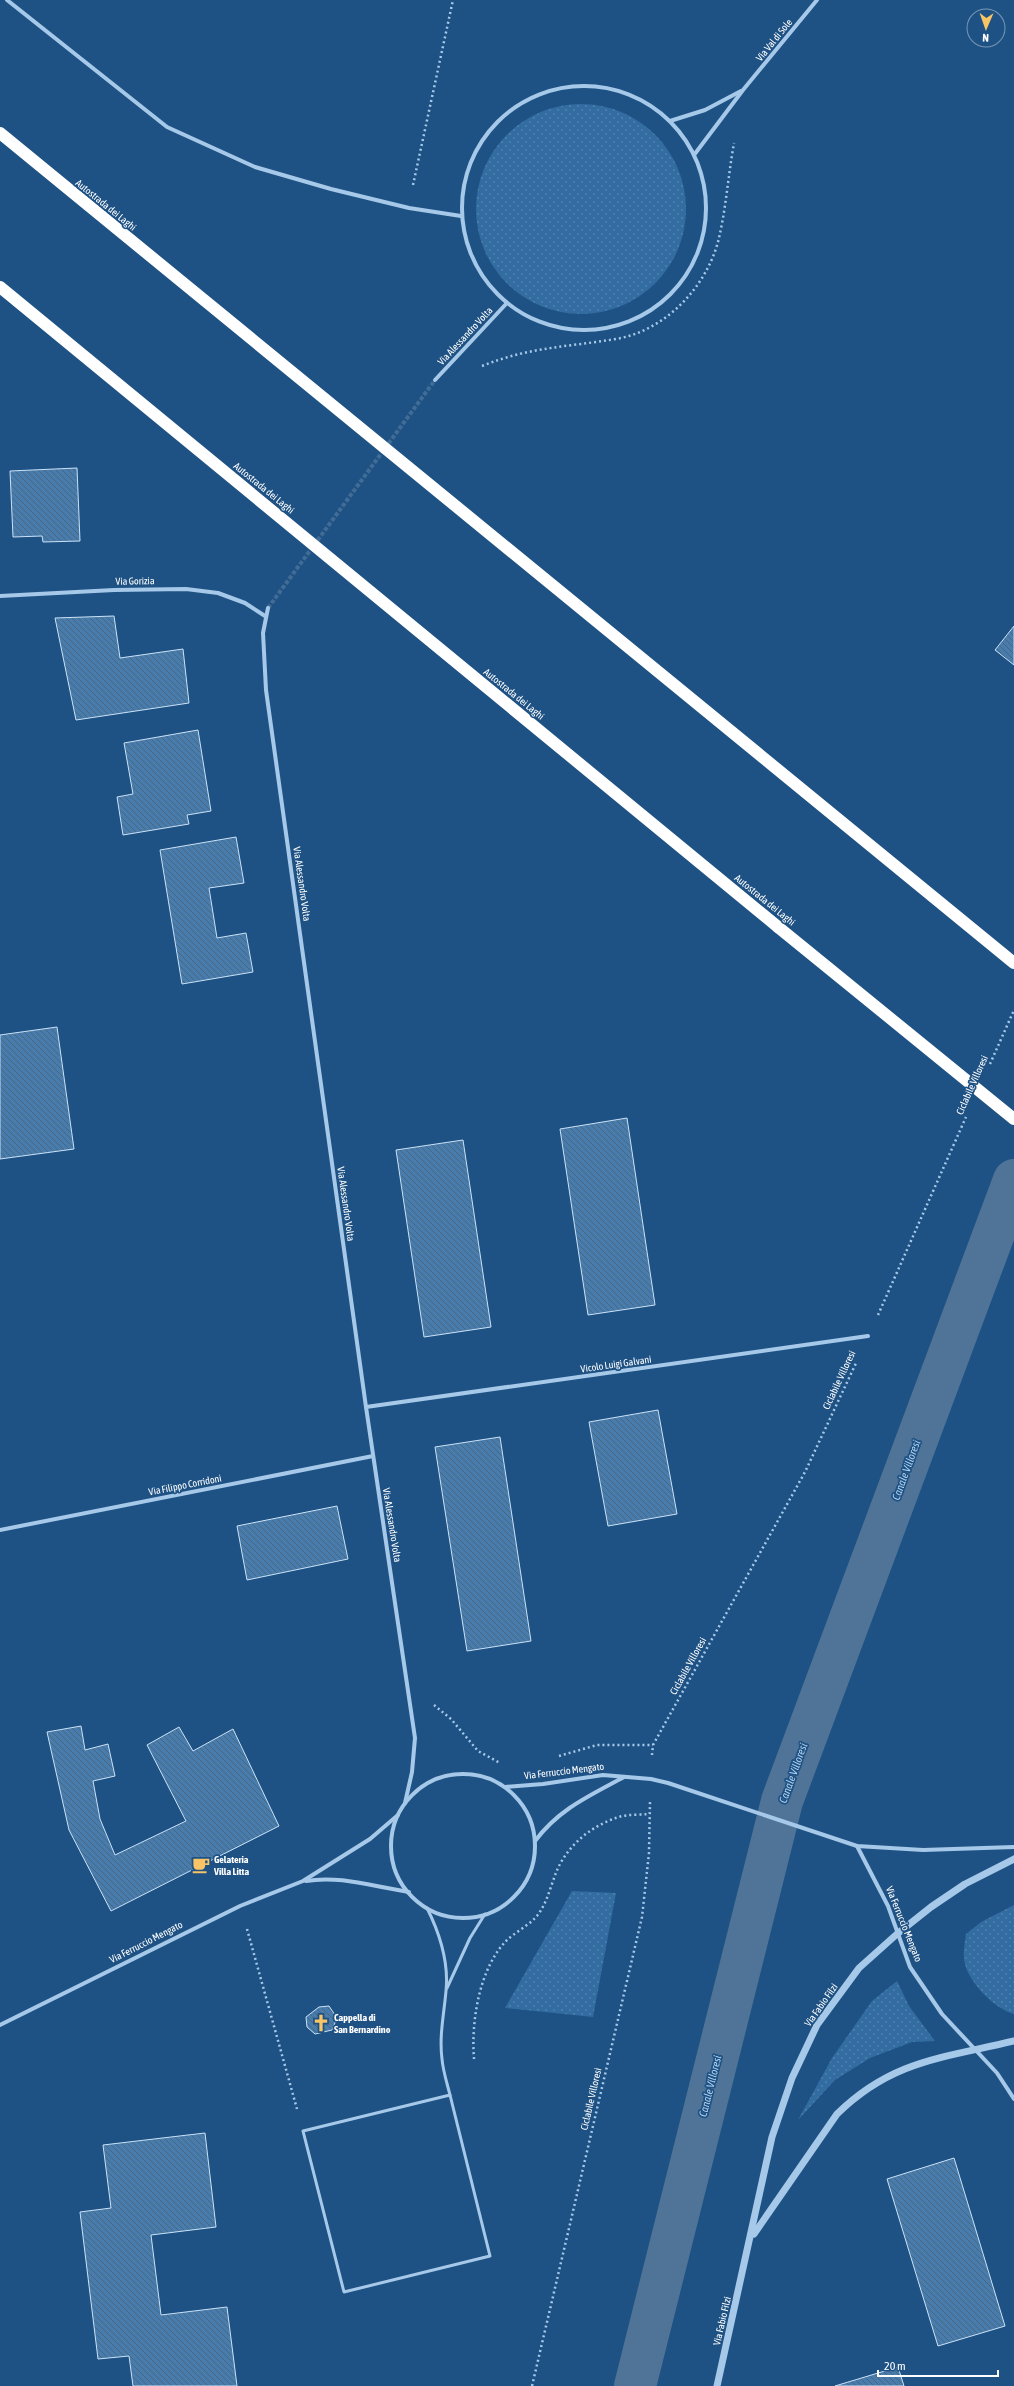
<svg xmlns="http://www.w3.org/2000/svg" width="1014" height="2386" font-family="'Asap Condensed',sans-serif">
<defs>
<pattern id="green-dots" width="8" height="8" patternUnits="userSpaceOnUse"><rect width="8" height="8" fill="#326ca1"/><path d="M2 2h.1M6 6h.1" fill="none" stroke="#5182af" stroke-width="1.8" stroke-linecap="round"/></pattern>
<pattern id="building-back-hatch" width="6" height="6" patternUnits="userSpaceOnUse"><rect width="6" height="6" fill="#477cac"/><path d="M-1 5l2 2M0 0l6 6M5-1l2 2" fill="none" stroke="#496681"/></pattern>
</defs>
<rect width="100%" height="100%" fill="#1f5284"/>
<g fill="url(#green-dots)">
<circle cx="581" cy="209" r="105"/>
<polygon points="572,1891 616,1893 593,2017 505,2008"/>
<path d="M1014 1905V2014C994 2009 966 1980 964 1959 963 1952 965 1942 966 1934L981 1922Z"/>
<polygon points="897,1981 909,2006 935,2041 912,2042 870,2058 835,2080 798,2120 832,2058 872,2001"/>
</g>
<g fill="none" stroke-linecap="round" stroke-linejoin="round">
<polyline stroke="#507498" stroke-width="42" points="635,2386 782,1801 1014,1180"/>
</g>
<g fill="url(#building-back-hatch)" stroke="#cbe2f7">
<polygon points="77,468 80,541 43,542 42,536 13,537 10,471"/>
<polygon points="114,616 120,658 183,649 189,703 76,720 55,618"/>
<polygon points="1014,626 1014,665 995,650"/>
<polygon points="198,730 211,811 187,815 189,824 123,835 117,797 133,794 124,743"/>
<polygon points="236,837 244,883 209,888 217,938 246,933 253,972 182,984 160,850"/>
<polygon points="57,1027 74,1149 0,1159 0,1035"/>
<polygon points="627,1118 655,1305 588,1315 560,1129"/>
<polygon points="463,1140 491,1327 424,1337 396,1150"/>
<polygon points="658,1410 677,1514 608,1526 589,1422"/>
<polygon points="500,1437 531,1641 467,1651 435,1447"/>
<polygon points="337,1506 348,1559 247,1580 237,1526"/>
<polygon points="81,1726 85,1750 108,1744 115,1776 93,1781 100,1819 115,1855 186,1821 147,1745 179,1727 193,1751 233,1729 279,1826 111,1911 69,1830 47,1732"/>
<polygon points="329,2006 337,2018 332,2030 315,2034 307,2027 306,2017 319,2007"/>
<polygon points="205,2133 216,2227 151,2235 161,2315 227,2307 237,2386 133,2386 129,2356 98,2359 80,2212 111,2208 103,2145"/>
<polygon points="954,2158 1005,2326 938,2346 887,2179"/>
<polygon points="898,2367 904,2386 835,2386"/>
</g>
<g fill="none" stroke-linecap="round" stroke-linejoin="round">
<polyline stroke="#416c96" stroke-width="4" stroke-dasharray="4 2" stroke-linecap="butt" points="268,608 435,380"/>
<g stroke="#a6c9e9" stroke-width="2.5" stroke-dasharray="2 3" stroke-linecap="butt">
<polyline points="413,185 453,0"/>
<path d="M482 366C529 347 567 347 616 339 664 331 705 289 718 242 726 210 728 176 734 143"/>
<polyline points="990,1064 1014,1010"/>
<polyline points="878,1315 966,1117"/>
<polyline points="434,1705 451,1719 478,1751 500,1763"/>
<polyline points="652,1755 653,1745 805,1472 857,1361"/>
<polyline points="559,1756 597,1745 653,1745"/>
<polyline points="247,1929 297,2109"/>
<path d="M474 2059C471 2022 479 1968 507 1940 518 1930 534 1923 541 1910 549 1897 552 1881 558 1868 570 1843 593 1825 619 1817 628 1814 640 1815 649 1814"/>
<polyline points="532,2386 642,1917 649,1853 650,1802"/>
</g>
<g stroke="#a6c9e9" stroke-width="3">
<path d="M427 1908C440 1934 449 1962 446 1991 444 2014 439 2036 442 2059 443 2071 447 2083 450 2095"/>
<polyline points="447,1988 470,1938 485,1914"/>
<polygon points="450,2095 490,2256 344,2292 303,2131"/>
</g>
<g stroke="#a6c9e9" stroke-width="4">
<polyline points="7,0 167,127 255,167 331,189 409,208 461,216"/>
<circle cx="584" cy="208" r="122"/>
<polyline points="670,121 705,110 741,91"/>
<polyline points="694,155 743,90 817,0"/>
<polyline points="435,380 506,304"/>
<polyline points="0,596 114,590 186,589 218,593 245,603 265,616"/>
<polyline points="268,608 263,633 266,690 366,1407 415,1738 412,1772 405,1803"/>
<polyline points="366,1407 868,1336"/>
<polyline points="0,1530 373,1456"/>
<circle cx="463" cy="1846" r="72"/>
<polyline points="505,1787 543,1784 603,1775 651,1779 668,1783 857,1846 923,1850 1014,1847"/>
<path d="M535 1841C559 1809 589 1796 624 1777"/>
<polyline points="857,1846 888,1906 910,1967 942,2014 997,2073 1014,2099"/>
<path d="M306 1881C340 1875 374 1887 409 1892"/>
<polyline points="0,2025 240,1906 303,1881 370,1839 398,1815"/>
</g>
<g stroke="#a6c9e9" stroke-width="7">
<path d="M754 2234 837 2114C892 2060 943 2058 1014 2041"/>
<polyline points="717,2386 772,2137 792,2078 817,2025 859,1968 897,1934 931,1907 965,1884 1014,1859"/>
</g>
<g stroke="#fff" stroke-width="12">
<polyline points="0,133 1014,963"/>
<polyline points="0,287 778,927"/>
</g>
<polyline stroke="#fff" stroke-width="12" points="778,927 1014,1119"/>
</g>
<defs>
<g id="cafe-bare" transform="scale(1.38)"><path d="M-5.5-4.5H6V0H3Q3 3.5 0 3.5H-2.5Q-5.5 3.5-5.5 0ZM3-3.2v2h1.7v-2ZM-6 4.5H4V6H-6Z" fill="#f8c466" stroke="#1f5284" stroke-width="2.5" paint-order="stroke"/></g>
<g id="church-bare" transform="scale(1.38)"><path d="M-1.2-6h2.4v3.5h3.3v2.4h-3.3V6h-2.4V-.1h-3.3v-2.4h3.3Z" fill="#f8c466" stroke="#1f5284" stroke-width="2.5" paint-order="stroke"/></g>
</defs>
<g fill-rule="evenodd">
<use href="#cafe-bare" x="201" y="1865"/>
<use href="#church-bare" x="321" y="2023"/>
</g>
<g text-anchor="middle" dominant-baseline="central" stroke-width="3.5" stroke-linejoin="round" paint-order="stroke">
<g font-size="10" fill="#fff" stroke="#1f5284">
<text transform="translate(774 40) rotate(-51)">Via Val di Sole</text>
<text transform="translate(106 205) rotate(39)">Autostrada dei Laghi</text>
<text transform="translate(465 336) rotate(-47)">Via Alessandro Volta</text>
<text transform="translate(264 488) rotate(39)">Autostrada dei Laghi</text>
<text transform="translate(135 581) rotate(-1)">Via Gorizia</text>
<text transform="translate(514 694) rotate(39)">Autostrada dei Laghi</text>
<text transform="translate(302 884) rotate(82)">Via Alessandro Volta</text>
<text transform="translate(765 900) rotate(39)">Autostrada dei Laghi</text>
<text transform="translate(972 1085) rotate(-66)">Ciclabile Villoresi</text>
<text transform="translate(346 1204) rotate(82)">Via Alessandro Volta</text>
<text transform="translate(616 1364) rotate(-8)">Vicolo Luigi Galvani</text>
<text transform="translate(839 1380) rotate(-65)">Ciclabile Villoresi</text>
<text transform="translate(185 1485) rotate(-11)">Via Filippo Corridoni</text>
<text transform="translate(392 1525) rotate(81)">Via Alessandro Volta</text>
<text transform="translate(688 1666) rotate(-61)">Ciclabile Villoresi</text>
<text transform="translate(564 1771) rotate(-7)">Via Ferruccio Mengato</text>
<text transform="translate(904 1924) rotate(68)">Via Ferruccio Mengato</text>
<text transform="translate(146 1942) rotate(-27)">Via Ferruccio Mengato</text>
<text transform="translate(821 2005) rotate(-55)">Via Fabio Filzi</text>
<text transform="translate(591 2099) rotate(-77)">Ciclabile Villoresi</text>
<text transform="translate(722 2321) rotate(-77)">Via Fabio Filzi</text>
</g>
<g font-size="10" font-weight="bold" fill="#fff" stroke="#1f5284" text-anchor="start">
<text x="214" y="1859">Gelateria<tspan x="214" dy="12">Villa Litta</tspan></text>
<text x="334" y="2017">Cappella di<tspan x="334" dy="12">San Bernardino</tspan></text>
</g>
<g font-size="11" font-style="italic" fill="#b2d3f1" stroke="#1f5284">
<text transform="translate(906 1470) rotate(-70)">Canale Villoresi</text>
<text transform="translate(793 1773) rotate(-70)">Canale Villoresi</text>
<text transform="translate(710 2086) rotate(-76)">Canale Villoresi</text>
</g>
</g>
<g transform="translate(986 28) rotate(182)"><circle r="19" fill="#1f5284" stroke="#7997b5"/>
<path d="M0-3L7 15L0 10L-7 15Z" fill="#f8c466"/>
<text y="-6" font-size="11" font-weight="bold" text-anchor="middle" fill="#ffffff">N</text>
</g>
<path d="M878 2370v6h120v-6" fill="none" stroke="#ffffff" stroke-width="2"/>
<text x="884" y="2370" font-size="12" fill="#ffffff" stroke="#1f5284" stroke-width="3" paint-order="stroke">20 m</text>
</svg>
